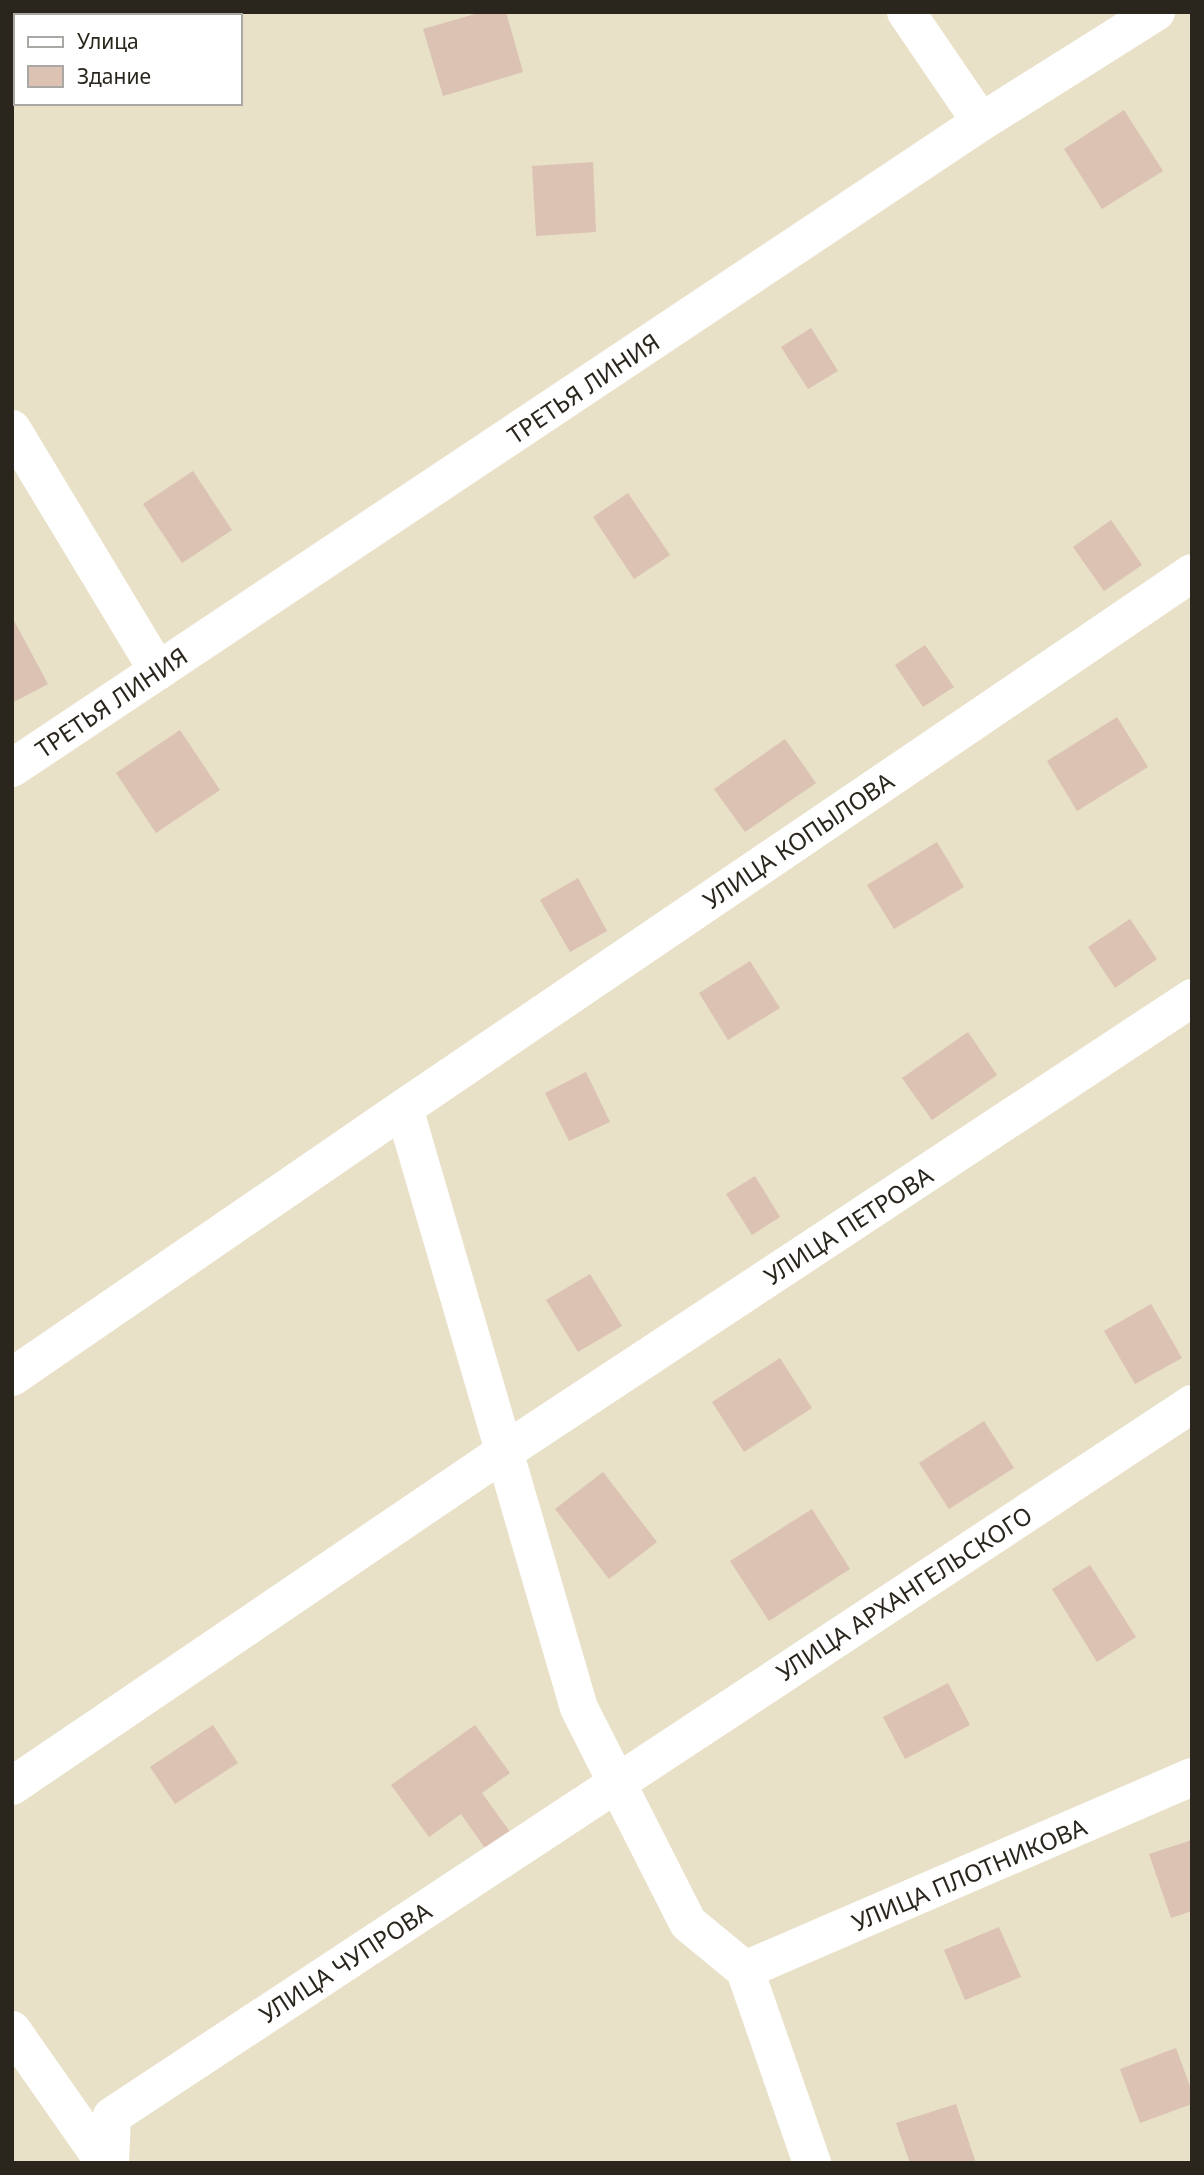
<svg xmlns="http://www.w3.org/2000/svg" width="1204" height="2175" font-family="'Noto Sans',sans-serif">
<rect width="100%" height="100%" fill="#e8e0c7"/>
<g fill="#dbc2b3">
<polygon points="482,12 506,12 523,72 443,96 423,29"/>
<polygon points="1124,110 1163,171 1102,209 1064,149"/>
<polygon points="593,162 596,232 536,236 532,166"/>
<polygon points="811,328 838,371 808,389 781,347"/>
<polygon points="193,471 232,530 182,563 143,504"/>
<polygon points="628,493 670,555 634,579 593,517"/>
<polygon points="1111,520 1142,565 1104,591 1073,547"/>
<polygon points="12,617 48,684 12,703"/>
<polygon points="925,645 954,687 923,707 895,665"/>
<polygon points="1117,717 1148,767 1077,811 1047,761"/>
<polygon points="180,730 220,790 156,833 116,773"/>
<polygon points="785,739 816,783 745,832 714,789"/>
<polygon points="937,842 964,887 894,929 867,885"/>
<polygon points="578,878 607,931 570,952 540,900"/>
<polygon points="1130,919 1157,959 1115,988 1088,947"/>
<polygon points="750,961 780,1008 728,1040 699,993"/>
<polygon points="968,1032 997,1075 932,1120 902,1078"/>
<polygon points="586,1072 610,1122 569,1141 545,1093"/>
<polygon points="755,1176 780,1217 752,1235 726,1194"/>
<polygon points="590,1274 622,1326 578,1352 546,1300"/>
<polygon points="1151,1304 1182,1358 1135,1384 1104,1331"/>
<polygon points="780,1358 812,1408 744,1452 712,1402"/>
<polygon points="984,1421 1014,1468 949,1509 919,1463"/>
<polygon points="603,1472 657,1542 609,1579 555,1509"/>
<polygon points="812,1509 850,1569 769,1621 730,1561"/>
<polygon points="1090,1565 1136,1637 1097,1662 1052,1589"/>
<polygon points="948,1683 970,1725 905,1759 883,1717"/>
<polygon points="213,1725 238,1763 175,1804 150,1767"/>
<polygon points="475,1725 510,1773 482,1793 513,1836 489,1854 461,1814 429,1837 391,1785"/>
<polygon points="1192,1840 1192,1911 1171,1918 1149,1854"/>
<polygon points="999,1927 1021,1977 965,2000 944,1950"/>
<polygon points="1176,2048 1192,2092 1192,2104 1140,2123 1120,2069"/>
<polygon points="956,2104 976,2163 910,2163 896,2123"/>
</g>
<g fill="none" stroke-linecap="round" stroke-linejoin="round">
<g stroke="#fff" stroke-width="38">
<polyline points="906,12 981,122"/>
<polyline points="12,429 158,671"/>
<polyline points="12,768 981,122 1156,12"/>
<polyline points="404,1108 579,1708 688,1923 745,1970 812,2163"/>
<polyline points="12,1377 404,1108 1192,573"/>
<polyline points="12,1786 504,1452 1192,998"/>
<polyline points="745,1970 1192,1777"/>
<polyline points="12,2030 105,2163"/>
<polyline points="110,2163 112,2116 1192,1404"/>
</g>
</g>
<g text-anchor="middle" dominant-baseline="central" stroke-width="7" stroke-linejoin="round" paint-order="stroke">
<g font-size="24" fill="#2a261d" stroke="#fff">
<text transform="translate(583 388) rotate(-34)">ТРЕТЬЯ ЛИНИЯ</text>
<text transform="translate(111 702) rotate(-34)">ТРЕТЬЯ ЛИНИЯ</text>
<text transform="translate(798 840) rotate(-34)">УЛИЦА КОПЫЛОВА</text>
<text transform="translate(848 1225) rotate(-33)">УЛИЦА ПЕТРОВА</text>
<text transform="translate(904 1593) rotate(-33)">УЛИЦА АРХАНГЕЛЬСКОГО</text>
<text transform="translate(969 1874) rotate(-23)">УЛИЦА ПЛОТНИКОВА</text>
<text transform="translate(345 1962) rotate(-33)">УЛИЦА ЧУПРОВА</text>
</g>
</g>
<rect width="1204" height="2175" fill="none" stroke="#2a261d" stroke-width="28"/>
<rect x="14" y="14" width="228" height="91" fill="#ffffff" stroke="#aaa8a5" stroke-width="2"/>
<rect x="28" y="37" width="35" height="10" fill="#ffffff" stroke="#aaa8a5" stroke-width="2"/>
<text x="77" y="49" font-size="21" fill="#2a261d">Улица</text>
<rect x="28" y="66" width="35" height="21" fill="#dbc2b3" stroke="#aaa8a5" stroke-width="2"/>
<text x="77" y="84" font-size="21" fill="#2a261d">Здание</text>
</svg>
